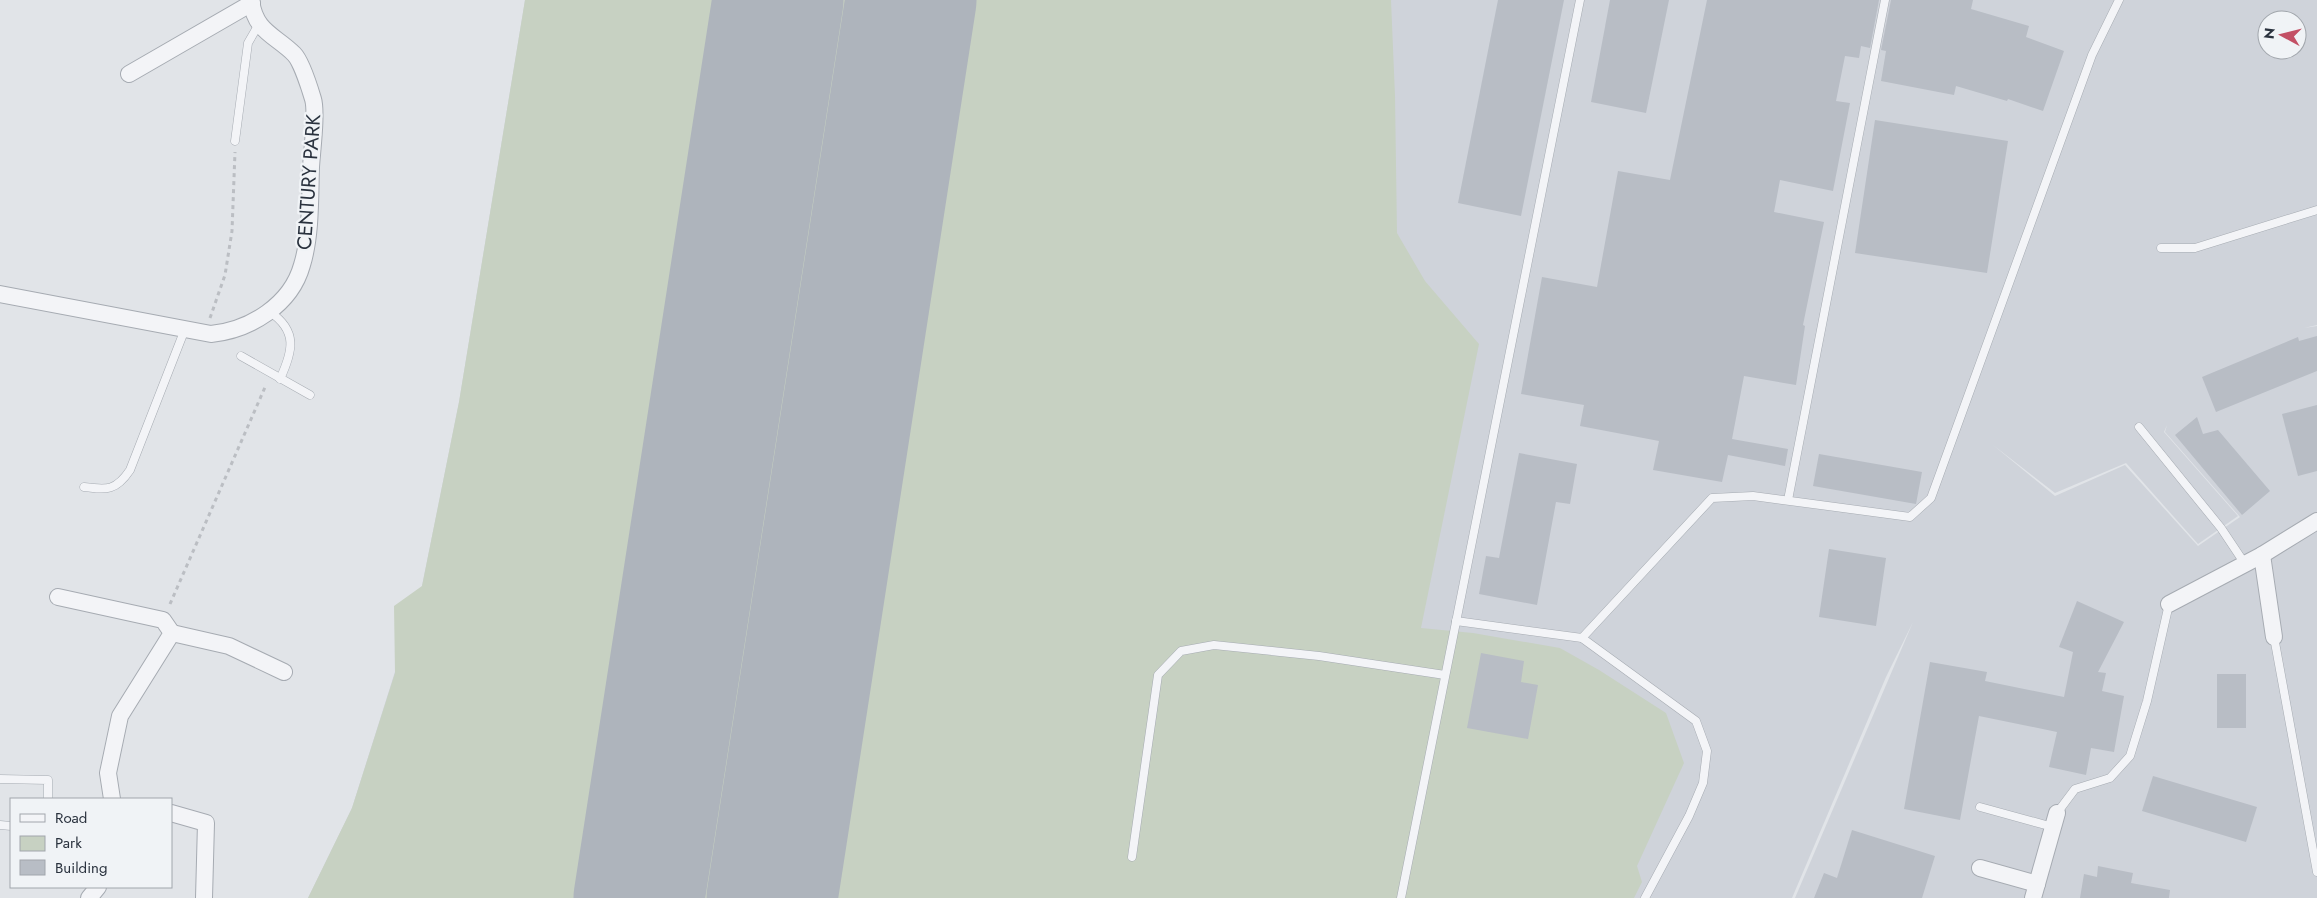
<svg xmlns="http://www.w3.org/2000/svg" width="2317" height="898" font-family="Jost,sans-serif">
<rect width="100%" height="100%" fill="#e1e4e8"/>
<path fill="#cfd3da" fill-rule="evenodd" d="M525 0H2317V325L2304 328 2317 326V898H1795L1913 622 1886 677 1792 898H308L352 808 422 586 459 402ZM2267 20H2297V50H2267ZM2167 425 2165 432 2240 517 2198 546 2125 465 2055 496 1993 445 2055 493 2126 463 2198 544 2238 516 2164 432Z"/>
<polygon fill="#c7d1c2" points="525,0 1391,0 1395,96 1397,233 1425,281 1479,344 1421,628 1473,633 1560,648 1599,670 1666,713 1684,763 1637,866 1642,882 1634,898 308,898 352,808 395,673 394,606 422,586 459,402"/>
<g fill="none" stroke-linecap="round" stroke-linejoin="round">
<g stroke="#aeb4bc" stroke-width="131">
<polyline points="639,898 778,0"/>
<polyline points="772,898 911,0"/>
</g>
</g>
<g fill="#b8bdc5">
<polygon points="1498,0 1564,0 1521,216 1458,203"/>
<polygon points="1610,0 1669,0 1646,113 1591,102"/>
<polygon points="1707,0 1879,0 1870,48 1861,46 1859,58 1845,56 1836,101 1850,103 1833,191 1780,180 1774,212 1824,222 1803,325 1805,326 1796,385 1744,376 1732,439 1788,449 1785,466 1728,455 1722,482 1653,470 1659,441 1580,426 1584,405 1521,394 1542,277 1597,287 1618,171 1670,180"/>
<polygon points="1891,0 1973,0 1971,9 2029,26 2026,37 2064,51 2043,111 2008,99 2007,101 1956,86 1954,95 1881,81 1886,51 1881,50"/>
<polygon points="1875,120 2008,141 1987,273 1855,253"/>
<polygon points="2317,336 2317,371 2216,412 2202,377 2298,337 2299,341"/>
<polygon points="2317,405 2317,471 2298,476 2282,414"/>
<polygon points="2197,417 2203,434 2218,430 2270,491 2242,515 2175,435"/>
<polygon points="1519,453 1577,464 1570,504 1556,502 1537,605 1479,594 1486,556 1499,558"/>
<polygon points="1819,454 1922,472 1916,504 1813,486"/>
<polygon points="1829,549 1886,558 1876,626 1819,617"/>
<polygon points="2077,601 2124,622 2098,672 2106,673 2102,691 2124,696 2114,752 2091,748 2086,775 2049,767 2057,732 1979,716 1960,820 1904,809 1930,662 1987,672 1985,681 2064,697 2073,652 2059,647"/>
<polygon points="1481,653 1524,661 1521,682 1538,685 1528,739 1467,728"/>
<rect x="2217" y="674" width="29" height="54"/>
<polygon points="2153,776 2257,807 2246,842 2142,811"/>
<polygon points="1852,830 1935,856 1922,898 1814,898 1824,873 1837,878"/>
<polygon points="2098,866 2133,873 2131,883 2170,890 2169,898 2080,898 2084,874 2097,877"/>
</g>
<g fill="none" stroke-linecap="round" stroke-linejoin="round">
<g stroke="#a6abb2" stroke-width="9">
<g id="service">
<polyline points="235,141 248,43 259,24"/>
<polyline points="2161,248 2195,248 2317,210"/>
<path d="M270 312C298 331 293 351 280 379"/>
<polyline points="241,356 310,395"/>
<polyline points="2139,427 2221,528 2245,564"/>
<path d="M84 487C107 490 116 491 130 470L185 329"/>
<polyline points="1788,500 1885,0"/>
<polyline points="1456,621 1582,638 1696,721 1707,751 1703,783 1689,816 1645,898"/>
<polyline points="2274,637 2317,872"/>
<polyline points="1582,638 1712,498 1753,496 1910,517 1931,498 2092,55 2119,0"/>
<polyline points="0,779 48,780 48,799"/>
<polyline points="1980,807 2053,827"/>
<polyline points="2057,813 2075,789 2110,778 2130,756 2147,701 2169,604"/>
<polyline points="0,825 11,826"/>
<polyline points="1132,857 1158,675 1181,651 1214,645 1319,656 1445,675"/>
<polyline points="1401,898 1580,0"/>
</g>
</g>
<g stroke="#a6abb2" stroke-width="18">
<g id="minor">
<polyline points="129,74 252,3"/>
<path d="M0 294 211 334C250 330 291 305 302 265 311 236 310 198 311 167 312 151 317 112 313 99 310 89 301 61 294 54 275 35 255 32 251 0"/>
<polyline points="2262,555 2274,637"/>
<polyline points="58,597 163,620 172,633 120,716 108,773 112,799"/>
<polyline points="2169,604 2262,555 2317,521"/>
<polyline points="172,633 229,646 284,672"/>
<polyline points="171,813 206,823 204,898"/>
<polyline points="1980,868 2037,884"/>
<polyline points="89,898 98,887"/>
<polyline points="2033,898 2057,813"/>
</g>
</g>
<g stroke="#bbbec3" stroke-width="3" stroke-dasharray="4 4" stroke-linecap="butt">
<polyline points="210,318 225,275 232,231 235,152"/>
<polyline points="170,604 266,385"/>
</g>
<use href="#service" stroke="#f3f4f7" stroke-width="8"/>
<use href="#minor" stroke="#f3f4f7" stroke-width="16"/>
</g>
<g text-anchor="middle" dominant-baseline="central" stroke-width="4.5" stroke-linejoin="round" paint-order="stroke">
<g font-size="20" fill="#2a323e" stroke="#f0f3f6">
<text transform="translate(309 182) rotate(-86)">CENTURY PARK</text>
</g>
</g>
<rect x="10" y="798" width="162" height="90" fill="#f0f3f6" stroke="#a1a6ac"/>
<rect x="20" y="814" width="25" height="8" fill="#f3f4f7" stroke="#a1a6ac"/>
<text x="55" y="823" font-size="15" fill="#2a323e">Road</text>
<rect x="20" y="836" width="25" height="15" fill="#c7d1c2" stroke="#a1a6ac"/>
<text x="55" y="848" font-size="15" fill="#2a323e">Park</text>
<rect x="20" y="860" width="25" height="15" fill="#b8bdc5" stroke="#a1a6ac"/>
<text x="55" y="873" font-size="15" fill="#2a323e">Building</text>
<g transform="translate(2282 35) rotate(277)"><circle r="24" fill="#f0f3f6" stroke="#a1a6ac"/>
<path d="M0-4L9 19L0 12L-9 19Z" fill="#c35065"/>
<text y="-8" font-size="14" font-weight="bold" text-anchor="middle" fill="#2a323e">N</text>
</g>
</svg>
